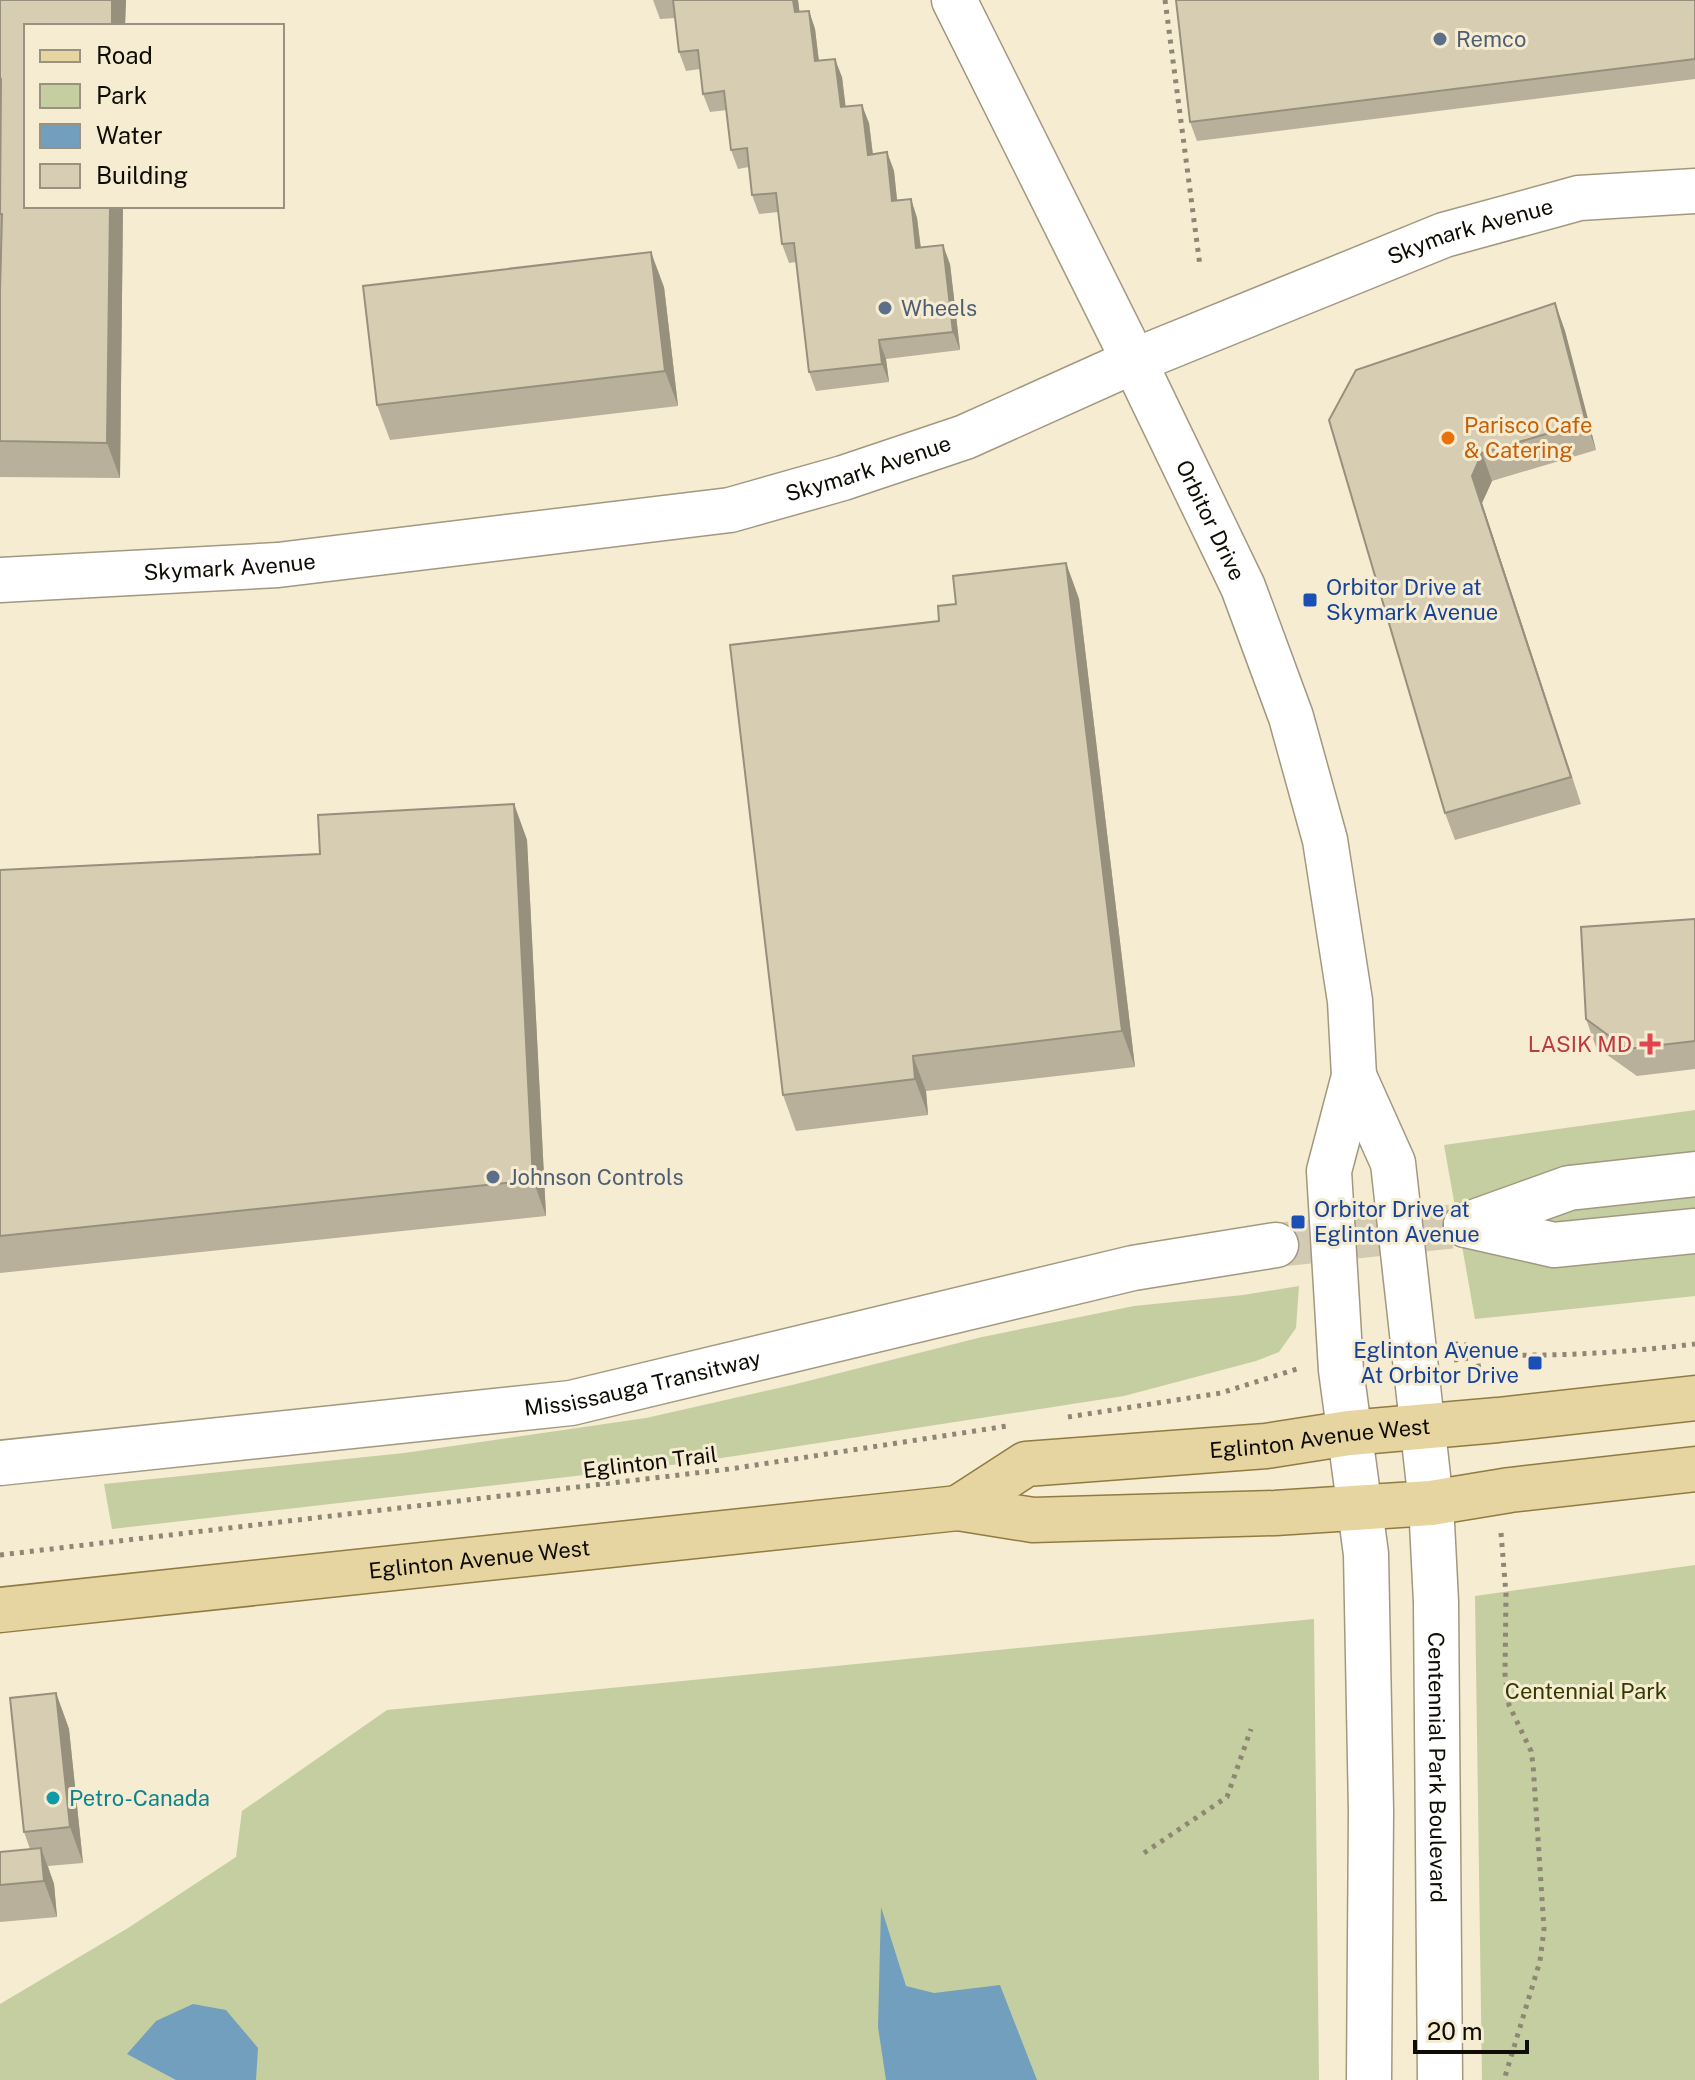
<svg xmlns="http://www.w3.org/2000/svg" width="1695" height="2080" font-family="'Public Sans',sans-serif">
<rect width="100%" height="100%" fill="#f6ecd2"/>
<g fill="#c5cea1">
<polygon points="1695,1110 1695,1296 1475,1319 1444,1145"/>
<polygon points="1299,1286 1296,1328 1279,1352 1256,1361 1124,1396 689,1463 112,1529 104,1484 404,1453 646,1418 792,1385 982,1337 1134,1306 1243,1295"/>
<polygon points="1695,1565 1695,2080 1482,2080 1475,1596"/>
<polygon points="1314,1619 1319,2080 0,2080 0,2004 128,1928 236,1857 242,1811 387,1710"/>
</g>
<g fill="#729fbd">
<polygon points="881,1907 906,1986 934,1993 1000,1985 1037,2080 886,2080 878,2027"/>
<polygon points="193,2004 226,2010 258,2048 256,2080 176,2080 127,2054 156,2021"/>
</g>
<g fill="none" stroke-linecap="round" stroke-linejoin="round">
<polyline stroke="#d3cab3" stroke-width="44" stroke-dasharray="44 22" stroke-linecap="butt" points="1276,1245 1466,1225"/>
<g stroke="#a29880" stroke-width="47">
<g id="minor">
<path id="s1" d="M954 0 1134 361 1243 587 1291 717 1325 840 1350 1001 1354 1076 1329 1171 1341 1370 1366 1554 1371 1811 1369 2080"/>
<path id="s2" d="M0 580 278 565 730 510 843 478 965 437 1134 361 1444 235 1579 198 1695 191"/>
<path id="s3" d="M1354 1076 1393 1163 1431 1503 1436 1602 1440 2080"/>
<polyline points="1466,1225 1569,1188 1695,1174"/>
<polyline points="1466,1225 1554,1245 1695,1231"/>
<path id="s4" d="M0 1463 571 1403 1133 1268 1276 1245"/>
</g>
</g>
<g stroke="#907b41" stroke-width="47">
<g id="major">
<path id="s5" d="M958 1508 1026 1464 1266 1446 1349 1433 1498 1420 1695 1398"/>
<path id="s6" d="M0 1610 958 1508 1033 1520 1275 1513 1431 1503 1510 1490 1695 1469"/>
</g>
</g>
<g stroke="#8e8775" stroke-width="5" stroke-dasharray="4 6" stroke-linecap="butt">
<polyline points="1165,0 1200,266"/>
<path d="M1454 1344C1471 1343 1484 1355 1502 1355 1568 1356 1629 1352 1695 1344"/>
<polyline points="1454,1360 1477,1357 1481,1384"/>
<polyline points="1068,1417 1221,1393 1300,1368"/>
<polyline points="1501,1533 1506,1594 1505,1674 1509,1705 1531,1751 1533,1764 1544,1929 1540,1961 1504,2080"/>
<polyline points="0,1555 730,1469 1007,1426"/>
<polyline points="1144,1853 1227,1797 1251,1729"/>
</g>
<use href="#minor" stroke="#fff" stroke-width="44"/>
<use href="#major" stroke="#e6d4a1" stroke-width="44"/>
</g>
<g fill="#b8b09a">
<polygon points="0,0 126,0 125,26 26,26 26,206 123,206 120,478 0,477"/>
<polygon points="653,0 798,0 799,11 809,11 815,29 819,61 842,77 845,106 869,123 873,154 887,152 894,171 897,200 911,199 917,218 921,248 950,264 960,350 886,359 889,382 816,391 809,372 796,262 789,263 782,244 778,212 759,214 752,195 749,167 738,169 731,150 727,110 710,112 703,94 700,69 686,71 679,52 675,18 660,19"/>
<polygon points="1695,0 1695,79 1197,141 1190,122"/>
<polygon points="664,287 678,406 390,440 377,405"/>
<polygon points="1555,303 1565,331 1596,450 1492,481 1482,503 1581,804 1455,840 1445,813 1329,420"/>
<polygon points="1066,563 1079,599 1135,1067 926,1091 928,1115 796,1131 783,1095 939,621 956,604"/>
<polygon points="514,804 527,840 546,1216 0,1273 0,870 320,854"/>
<polygon points="1695,919 1695,1069 1637,1076 1596,1047 1586,1019"/>
<polygon points="56,1693 69,1729 83,1863 48,1866 54,1884 57,1917 0,1922 0,1852 30,1849 24,1832"/>
</g>
<g fill="#96907d">
<polygon points="112,0 126,0 125,26 112,26"/>
<polygon points="793,0 798,0 802,30 795,12"/>
<polygon points="809,11 815,29 821,80 815,61"/>
<polygon points="835,59 842,77 848,125 841,107"/>
<polygon points="862,105 869,123 875,174 868,155"/>
<polygon points="887,152 894,171 899,219 892,201"/>
<polygon points="911,199 917,218 923,267 916,248"/>
<polygon points="110,206 123,206 120,478 107,443"/>
<polygon points="943,245 950,264 960,350 953,332"/>
<polygon points="651,252 664,287 678,406 665,371"/>
<polygon points="1555,303 1565,331 1596,450 1586,422"/>
<polygon points="879,340 886,359 889,382 882,364"/>
<polygon points="1482,453 1492,481 1482,503 1581,804 1472,476"/>
<polygon points="1066,563 1079,599 1135,1067 1122,1031"/>
<polygon points="514,804 527,840 546,1216 533,1180"/>
<polygon points="913,1056 926,1091 928,1115 915,1079"/>
<polygon points="56,1693 69,1729 83,1863 70,1827"/>
<polygon points="41,1848 54,1884 57,1917 44,1881"/>
</g>
<g fill="#d6cdb3" stroke="#96907d" stroke-width="2">
<polygon points="0,0 112,0 112,26 26,26 26,206 110,206 107,443 0,441 0,291 2,214 0,214 1,79 0,79"/>
<polygon points="673,0 793,0 795,12 809,11 815,61 835,59 841,107 862,105 868,155 887,152 892,201 911,199 916,248 943,245 953,332 879,340 882,364 809,372 794,243 782,244 776,193 752,195 747,148 731,150 724,91 703,94 698,50 679,52"/>
<polygon points="1176,0 1695,0 1695,59 1190,122"/>
<polygon points="651,252 665,371 377,405 363,286"/>
<polygon points="1555,303 1586,422 1482,453 1472,476 1571,777 1445,813 1329,420 1356,370"/>
<polygon points="1066,563 1122,1031 913,1056 915,1079 783,1095 730,645 939,621 938,606 956,604 953,576"/>
<polygon points="514,804 533,1180 0,1236 0,870 320,854 318,815"/>
<polygon points="1695,919 1695,1041 1627,1049 1586,1019 1581,927"/>
<polygon points="56,1693 70,1827 24,1832 10,1698"/>
<polygon points="41,1848 44,1881 0,1885 0,1852"/>
</g>
<g fill="#5c6f8a" stroke="#f6ecd2" stroke-width="3">
<circle cx="1440" cy="39" r="8"/>
<circle cx="885" cy="308" r="8"/>
<circle cx="493" cy="1177" r="8"/>
</g>
<circle fill="#e8710a" stroke="#f6ecd2" stroke-width="3" cx="1448" cy="438" r="8"/>
<g fill="#1a4fb4" stroke="#f6ecd2" stroke-width="3">
<rect x="1302" y="592" width="16" height="16" rx="4"/>
<rect x="1290" y="1214" width="16" height="16" rx="4"/>
<rect x="1527" y="1355" width="16" height="16" rx="4"/>
</g>
<path fill="#e0444e" stroke="#f6ecd2" stroke-width="3" d="M1646 1032h8v8h8v8h-8v8h-8v-8h-8v-8h8z"/>
<circle fill="#0f9aa8" stroke="#f6ecd2" stroke-width="3" cx="53" cy="1798" r="8"/>
<g text-anchor="middle" dominant-baseline="central" stroke-width="6" stroke-linejoin="round" paint-order="stroke">
<g font-size="22" fill="#4e5e75" stroke="#f6ecd2" text-anchor="start">
<text x="1456" y="39">Remco</text>
<text x="901" y="308">Wheels</text>
<text x="509" y="1177">Johnson Controls</text>
</g>
<g font-size="22" fill="#0f0c04" stroke="#f6ecd2">
<text stroke="none"><textPath href="#s2" startOffset="1526">Skymark Avenue</textPath></text>
<text stroke="none"><textPath href="#s2" startOffset="878">Skymark Avenue</textPath></text>
<text stroke="none"><textPath href="#s1" startOffset="580">Orbitor Drive</textPath></text>
<text stroke="none"><textPath href="#s2" startOffset="230">Skymark Avenue</textPath></text>
<text stroke="none"><textPath href="#s4" startOffset="648">Mississauga Transitway</textPath></text>
<text stroke="none"><textPath href="#s5" startOffset="376">Eglinton Avenue West</textPath></text>
<text transform="translate(650 1462) rotate(-7)">Eglinton Trail</text>
<text stroke="none"><textPath href="#s6" startOffset="482">Eglinton Avenue West</textPath></text>
<text stroke="none"><textPath href="#s3" startOffset="702">Centennial Park Boulevard</textPath></text>
</g>
<g font-size="22" fill="#c56008" stroke="#f6ecd2" text-anchor="start">
<text x="1464" y="425">Parisco Cafe<tspan x="1464" dy="25">&amp; Catering</tspan></text>
</g>
<g font-size="22" fill="#164399" stroke="#f6ecd2" text-anchor="start">
<text x="1326" y="587">Orbitor Drive at<tspan x="1326" dy="25">Skymark Avenue</tspan></text>
<text x="1314" y="1209">Orbitor Drive at<tspan x="1314" dy="25">Eglinton Avenue</tspan></text>
<text x="1519" y="1350" text-anchor="end">Eglinton Avenue<tspan x="1519" dy="25">At Orbitor Drive</tspan></text>
</g>
<g font-size="22" fill="#be3a42" stroke="#f6ecd2" text-anchor="end">
<text x="1632" y="1044">LASIK MD</text>
</g>
<g font-size="22" fill="#333a00" stroke="#f6ecd2">
<text x="1586" y="1691">Centennial Park</text>
</g>
<g font-size="22" fill="#0d838f" stroke="#f6ecd2" text-anchor="start">
<text x="69" y="1798">Petro-Canada</text>
</g>
</g>
<rect x="24" y="24" width="260" height="184" fill="#f6ecd2" stroke="#9a9280" stroke-width="2"/>
<rect x="40" y="50" width="40" height="12" fill="#e6d4a1" stroke="#9a9280" stroke-width="2"/>
<text x="96" y="64" font-size="24" fill="#0f0c04">Road</text>
<rect x="40" y="84" width="40" height="24" fill="#c5cea1" stroke="#9a9280" stroke-width="2"/>
<text x="96" y="104" font-size="24" fill="#0f0c04">Park</text>
<rect x="40" y="124" width="40" height="24" fill="#729fbd" stroke="#9a9280" stroke-width="2"/>
<text x="96" y="144" font-size="24" fill="#0f0c04">Water</text>
<rect x="40" y="164" width="40" height="24" fill="#d6cdb3" stroke="#9a9280" stroke-width="2"/>
<text x="96" y="184" font-size="24" fill="#0f0c04">Building</text>
<path d="M1415 2040v12h112v-12" fill="none" stroke="#0f0c04" stroke-width="4"/>
<text x="1427" y="2040" font-size="24" fill="#0f0c04" stroke="#f6ecd2" stroke-width="6" paint-order="stroke">20 m</text>
</svg>
